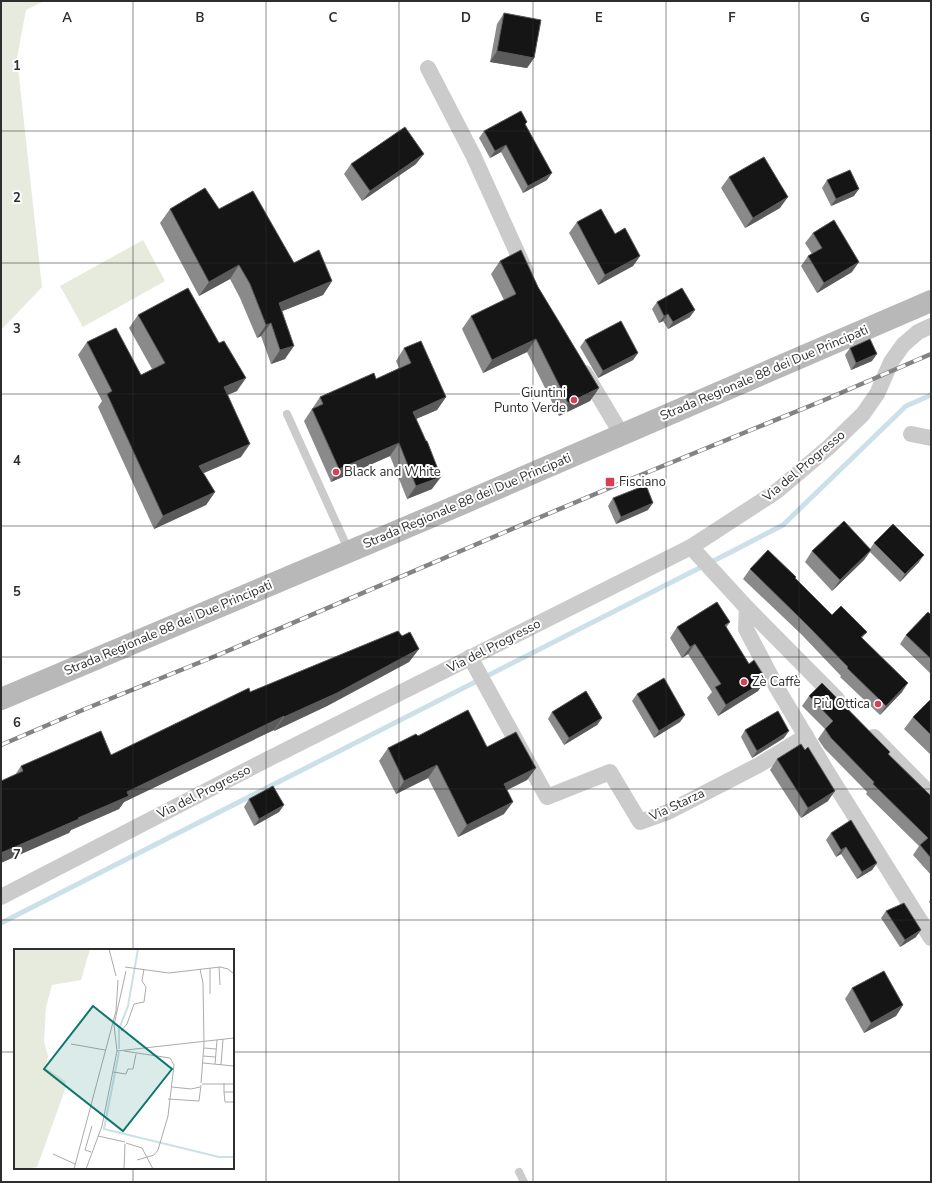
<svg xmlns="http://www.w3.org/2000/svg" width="932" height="1183" font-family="'Nunito Sans',sans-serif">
<rect width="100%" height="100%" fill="#fff"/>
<g fill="#e6ebdd">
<polygon points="1,1 44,1 26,10 17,58 42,287 1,330"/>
<polygon points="143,240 165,281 83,327 60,286"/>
</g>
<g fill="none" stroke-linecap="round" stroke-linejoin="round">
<polyline stroke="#cbe0e9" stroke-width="5" points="1,923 727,554 783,525 906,406 931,395"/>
<g stroke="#cbcbcb" stroke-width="8">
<polyline points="287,414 349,551"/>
<polyline points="519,1172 524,1182"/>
</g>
<g stroke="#cbcbcb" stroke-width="16">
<polyline points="428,68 473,155 526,272"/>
<polyline points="585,373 622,435"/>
<polyline points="911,434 931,438"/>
<polyline points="691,547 747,608 837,699"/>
<polyline points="747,608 746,629 777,688 826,770 931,938"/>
<polyline points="470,657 547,797 610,772 640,822 668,812 759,765 806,736"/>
<polyline points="874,737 931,795"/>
<polyline points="1,897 272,757 691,547 777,491 829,447 863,414 877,394 891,362 903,345 918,332 931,326"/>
</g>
<polyline stroke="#b8b8b8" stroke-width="22" points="1,699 466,502 931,301"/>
<g stroke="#838383" stroke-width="4.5">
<polyline id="rail" points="1,745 85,709 218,655 512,529 631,479 822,401 931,354"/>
</g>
<use href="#rail" stroke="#fff" stroke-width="3" stroke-dasharray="9" stroke-linecap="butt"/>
</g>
<g fill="#8a8a8a">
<polygon points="504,13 534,58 527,68 490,62 497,24"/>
<polygon points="527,122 525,125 547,180 523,193 501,152 490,158 479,138 484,131"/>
<polygon points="351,164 416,164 362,201 344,174"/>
<polygon points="729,177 780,208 745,228 721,188"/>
<polygon points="827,180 854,196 831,206 822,188"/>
<polygon points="170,209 219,209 294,263 332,281 323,295 282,311 285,359 271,364 261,336 257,338 240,298 230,279 199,296 160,223"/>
<polygon points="577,222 615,234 640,256 633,266 598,285 569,233"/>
<polygon points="813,233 852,272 817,293 801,266 808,256 812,254 805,243"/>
<polygon points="500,261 538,287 599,388 590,401 559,416 527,352 483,373 462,329 471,316 504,300 491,274"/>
<polygon points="657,302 690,317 668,329 663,321 659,323 652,309"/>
<polygon points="138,315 237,391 227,395 241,457 203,473 215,492 206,505 154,529 98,407 102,401 78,355 87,342 141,375 152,369 129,328"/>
<polygon points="585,340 638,353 633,360 598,378 580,347"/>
<polygon points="404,348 446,397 437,410 416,419 432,489 407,499 390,456 331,482 304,421 320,397 376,379 399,368 396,361"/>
<polygon points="850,348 872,361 851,370 845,355"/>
<polygon points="613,498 648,510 616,524 608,506"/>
<polygon points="874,543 919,562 900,582 870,552 864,560 832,591 805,562 812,551 870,549"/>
<polygon points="750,569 795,578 832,615 867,632 862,638 902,692 880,715 840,677 841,676 801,634 743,579"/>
<polygon points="931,615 931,674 900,644 906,635"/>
<polygon points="730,622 726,628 749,664 765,680 758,691 718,716 707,698 712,692 688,654 682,658 670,638 677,627"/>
<polygon points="402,636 419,649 409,662 327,706 274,731 274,730 124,802 119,809 71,830 69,833 15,775 21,766 111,755 250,692"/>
<polygon points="637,694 685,715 680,722 654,738 632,701"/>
<polygon points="809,696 890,752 889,754 931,796 931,875 913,855 919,846 866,794 867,792 824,748 818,739 825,729 802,706"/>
<polygon points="931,699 931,758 930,757 931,755 904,729 913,717"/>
<polygon points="552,712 602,718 597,725 564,745 548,719"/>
<polygon points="745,730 784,738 752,758 741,737"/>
<polygon points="418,736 487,747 536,768 527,780 507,790 504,814 458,837 428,778 396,794 379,761 388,748"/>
<polygon points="805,750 828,801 801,818 770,770 777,759"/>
<polygon points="249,799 284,805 279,812 254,826 244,807"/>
<polygon points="831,833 877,863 872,870 857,879 841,854 836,857 826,840"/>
<polygon points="931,898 931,905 929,902"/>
<polygon points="886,911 916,937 900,947 881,918"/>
<polygon points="852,988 903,1005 896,1016 864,1033 845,999"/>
</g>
<g fill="#5b5b5b">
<polygon points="497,51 534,58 527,68 490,62"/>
<polygon points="506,145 501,152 490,158 495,151"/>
<polygon points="424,154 416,164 362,201 370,191"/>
<polygon points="552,173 547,180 523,193 528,186"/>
<polygon points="859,189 854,196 831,206 836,199"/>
<polygon points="788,197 780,208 745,228 753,218"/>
<polygon points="640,256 633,266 598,285 605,275"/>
<polygon points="859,262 852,272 817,293 824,283"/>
<polygon points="239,265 230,279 199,296 209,282"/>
<polygon points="332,281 323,295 270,316 279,303"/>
<polygon points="695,310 690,317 668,329 673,322"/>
<polygon points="668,314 663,321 659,323 664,316"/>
<polygon points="271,323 261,336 257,338 266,325"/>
<polygon points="536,339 527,352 483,373 492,360"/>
<polygon points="294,346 285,359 271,364 280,350"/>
<polygon points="638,353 633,360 598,378 603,371"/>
<polygon points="877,354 872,361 851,370 856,363"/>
<polygon points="246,378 237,391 215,400 224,387"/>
<polygon points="599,388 590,401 559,416 568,403"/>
<polygon points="446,397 437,410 404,424 413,412"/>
<polygon points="399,443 390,456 331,482 339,469"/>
<polygon points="250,444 241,457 190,479 199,466"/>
<polygon points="441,477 432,489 407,499 416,486"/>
<polygon points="215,492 206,505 154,529 163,516"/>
<polygon points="653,503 648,510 616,524 621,517"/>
<polygon points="871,550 864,560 832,591 840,580"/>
<polygon points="924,555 919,562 900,582 905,574"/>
<polygon points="695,644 688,654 682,658 690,647"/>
<polygon points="419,649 409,662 327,706 274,731 284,717"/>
<polygon points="765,681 758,691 718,716 726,705"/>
<polygon points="908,683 902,692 880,715 886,706"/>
<polygon points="685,715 680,722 654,738 659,731"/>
<polygon points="284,716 274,730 124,802 119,809 71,830 69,833 1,863 1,853"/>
<polygon points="602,718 597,725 564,745 569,738"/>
<polygon points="789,731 784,738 752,758 757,751"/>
<polygon points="437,765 428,778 396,794 404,781"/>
<polygon points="536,768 527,780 495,796 504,784"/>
<polygon points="835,791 828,801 801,818 808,808"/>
<polygon points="513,802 504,814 458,837 467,825"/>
<polygon points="284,805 279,812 254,826 259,819"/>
<polygon points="846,847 841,854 836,857 841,850"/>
<polygon points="877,863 872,870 857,879 862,872"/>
<polygon points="921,930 916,937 900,947 905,940"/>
<polygon points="903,1005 896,1016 864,1033 871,1023"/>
</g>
<g fill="#151515" stroke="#5b5b5b">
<polygon points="504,13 541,20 534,58 497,51"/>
<polygon points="521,111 527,122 525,124 552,173 528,186 506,145 495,151 484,131"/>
<polygon points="405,127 424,154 370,191 351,164"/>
<polygon points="764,157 788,197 753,218 729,177"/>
<polygon points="850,170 859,189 836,199 827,180"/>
<polygon points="205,188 219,209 253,191 294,263 319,250 332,281 279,303 294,346 280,350 271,323 266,325 250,284 239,265 209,282 170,209"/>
<polygon points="601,209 615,234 625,228 640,256 605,275 577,222"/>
<polygon points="834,220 859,262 824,283 808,256 822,248 813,233"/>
<polygon points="521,250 538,287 599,388 568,403 536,339 492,360 471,316 516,294 500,261"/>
<polygon points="188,288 219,343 224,341 246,378 224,387 250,444 199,466 215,492 163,516 107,394 112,391 87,342 116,328 141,375 165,363 138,315"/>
<polygon points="682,288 695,310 673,322 668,314 664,316 657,302"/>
<polygon points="621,321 638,353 603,371 585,340"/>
<polygon points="870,339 877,354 856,363 850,348"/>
<polygon points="421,341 446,397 413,412 426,441 427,441 441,477 416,486 399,443 339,469 312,409 323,404 320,397 374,373 376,379 411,363 404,348"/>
<polygon points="646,485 653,503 621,517 613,498"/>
<polygon points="844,521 871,550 840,580 812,551"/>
<polygon points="893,524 924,555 905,574 874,543"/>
<polygon points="768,550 796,577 795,578 832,615 841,606 867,632 861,637 908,683 886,706 847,668 848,667 807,625 750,569"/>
<polygon points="717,602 730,622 725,625 749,664 754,660 766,679 765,680 765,681 726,705 715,687 721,684 695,644 690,647 677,627"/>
<polygon points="928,612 931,615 931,659 906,635"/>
<polygon points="398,631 402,636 410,632 419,649 337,693 284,717 284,716 127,792 129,796 78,818 79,819 1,853 1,781 23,771 21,766 101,731 111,755 249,688 250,692"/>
<polygon points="664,678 685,715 659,731 637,694"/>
<polygon points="822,683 890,752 888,754 931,796 931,858 920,845 928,838 873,784 874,782 831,738 825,729 833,721 809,696"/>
<polygon points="586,691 602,718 569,738 552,712"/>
<polygon points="931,699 931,735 913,717"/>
<polygon points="468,710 487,747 516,732 536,768 504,784 513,802 467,825 437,765 404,781 388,748 416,734 418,736"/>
<polygon points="778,711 789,731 757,751 745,730"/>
<polygon points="801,744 805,750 808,747 835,791 808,808 777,759"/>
<polygon points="273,786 284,805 259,819 249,799"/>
<polygon points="851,820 877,863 862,872 846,847 841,850 831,833"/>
<polygon points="904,903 921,930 905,940 886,911"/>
<polygon points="884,971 903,1005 871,1023 852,988"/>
</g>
<path fill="none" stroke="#2e2e2e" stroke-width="1" stroke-opacity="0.55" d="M133 1V950M266 1V1182M399 1V1182M533 1V1182M666 1V1182M799 1V1182M1 131H931M1 263H931M1 394H931M1 526H931M1 657H931M1 789H931M1 920H931M1 1052H15M233 1052H931M133 1168V1182"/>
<g fill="#d83e56" stroke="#fff" stroke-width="1.5">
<circle cx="574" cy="400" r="4"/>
<circle cx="336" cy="472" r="4"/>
<rect x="605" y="477" width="10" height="10" rx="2"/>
<circle cx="744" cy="682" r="4"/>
<circle cx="878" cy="704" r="4"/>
</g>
<g text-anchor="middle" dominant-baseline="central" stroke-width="4" stroke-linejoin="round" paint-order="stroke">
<g font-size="13" fill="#2e2e2e" stroke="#fff">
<text transform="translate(764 373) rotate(-23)">Strada Regionale 88 dei Due Principati</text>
<text transform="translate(804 466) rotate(-40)">Via del Progresso</text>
<text transform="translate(467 501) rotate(-23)">Strada Regionale 88 dei Due Principati</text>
<text transform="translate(168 628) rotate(-23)">Strada Regionale 88 dei Due Principati</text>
<text transform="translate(494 646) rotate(-27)">Via del Progresso</text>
<text transform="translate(204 792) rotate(-27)">Via del Progresso</text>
<text transform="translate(677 805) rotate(-25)">Via Starza</text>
</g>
<g font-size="13" fill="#2e2e2e" stroke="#fff" text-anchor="start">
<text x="566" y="393" text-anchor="end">Giuntini<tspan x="566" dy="15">Punto Verde</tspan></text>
<text x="344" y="472">Black and White</text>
<text x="619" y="482">Fisciano</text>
<text x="752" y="682">Zè Caffè</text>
<text x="870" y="704" text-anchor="end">Più Ottica</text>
</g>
</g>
<g transform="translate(14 949)">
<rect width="220" height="220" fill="#fff"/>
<path d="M0 0H76L67 31 38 36 32 58 30 92 34 107 32 119 51 132 52 138 23 218 14 220H0Z" fill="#e6ebdd"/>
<path fill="none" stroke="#cbe0e9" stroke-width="2" d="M105 100V80L114 57 124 0M105 103 90 180 205 208H220"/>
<path fill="none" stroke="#ababab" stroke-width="1" d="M95 0 102 27M111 18 155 24 206 18 214 20 220 25M205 18 206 36M196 19V45M186 20 189 34 190 95 187 134M107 82 113 75 120 55 130 53 132 38 128 32 130 20M57 95 91 101M190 99 202 100M103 102 220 89M110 102 156 109 160 116 154 167 144 201 140 206 123 211M189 107 201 108M189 114 220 117M201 115 203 91M207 116 209 90M99 123 112 125 114 120H119L122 105M210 134V143H220M188 135H220M158 138 177 140 186 138M210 143 211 153H220M154 150 185 152 187 136M84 187 111 193M112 194 128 199 139 220M77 203 71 201 78 177M39 205 61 215M60 220 102 62 104 31M72 220 88 177 103 102 100 76 112 22M110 220 111 195"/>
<path fill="#0f766e" fill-opacity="0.15" stroke="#0f766e" stroke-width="2" d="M79 57 158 120 109 182 30 120Z"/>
<rect width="220" height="220" fill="none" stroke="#2e2e2e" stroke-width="2"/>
</g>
<g font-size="13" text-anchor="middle" font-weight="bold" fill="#2e2e2e" stroke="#fff" stroke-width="4" stroke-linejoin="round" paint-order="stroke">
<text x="67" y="22">A</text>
<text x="200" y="22">B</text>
<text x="333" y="22">C</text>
<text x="466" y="22">D</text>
<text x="599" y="22">E</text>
<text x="732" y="22">F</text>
<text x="865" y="22">G</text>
<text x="17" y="70">1</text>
<text x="17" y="202">2</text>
<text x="17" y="333">3</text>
<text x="17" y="465">4</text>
<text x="17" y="596">5</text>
<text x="17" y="727">6</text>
<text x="17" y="859">7</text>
</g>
<rect width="932" height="1183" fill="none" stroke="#2e2e2e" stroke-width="4"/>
</svg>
